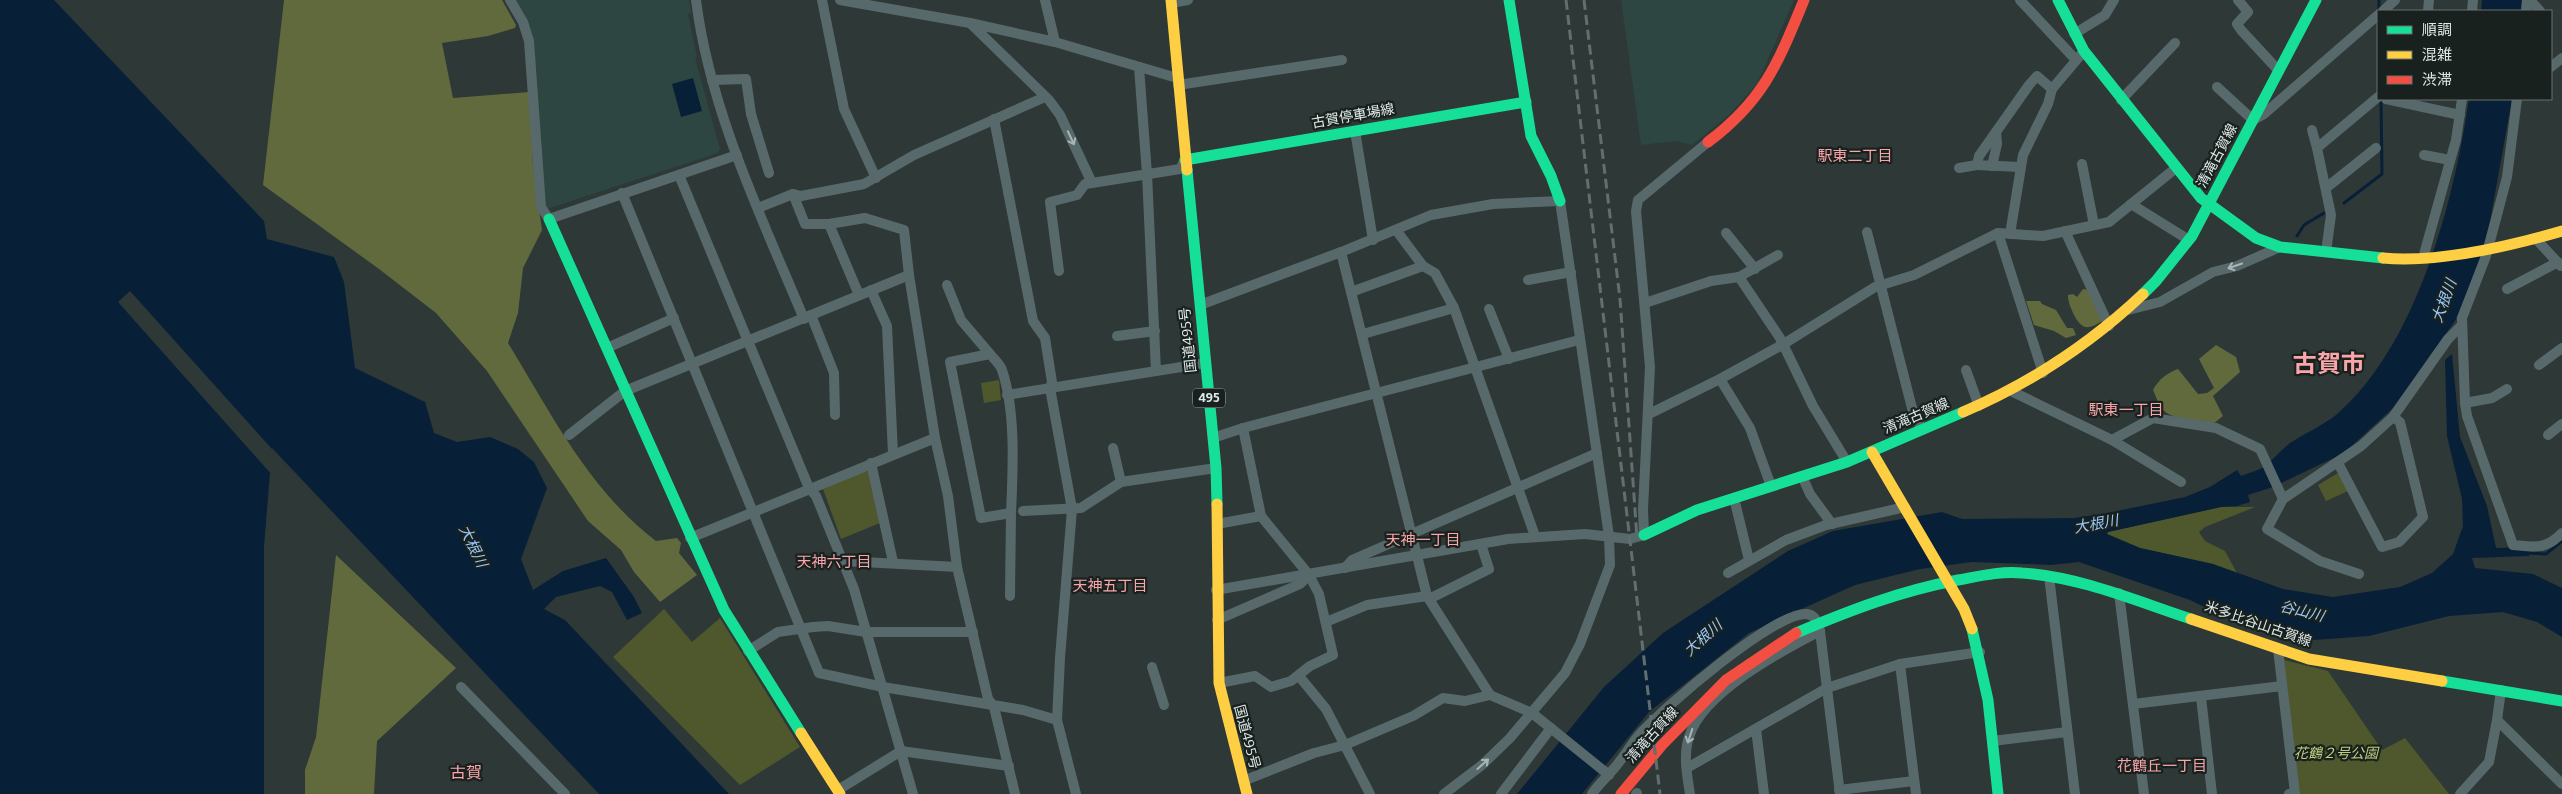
<svg xmlns="http://www.w3.org/2000/svg" width="2562" height="794" font-family="Bitter,'Noto Sans JP',serif">
<rect width="100%" height="100%" fill="#2e3836"/>
<g fill="#2d4641">
<polygon points="514,0 689,0 691,13 688,14 697,57 695,58 720,149 718,153 550,208 546,207 543,204 536,86"/>
<polygon points="1621,0 1794,0 1757,84 1729,115 1692,145 1675,141 1641,145"/>
</g>
<g fill="#4f572c">
<polygon points="999,380 1001,400 984,403 981,383"/>
<polygon points="865,470 869,473 880,523 841,539 823,489"/>
<polygon points="2338,473 2348,491 2326,501 2318,485"/>
<polygon points="2221,507 2255,507 2205,527 2199,532 2205,541 2225,551 2238,575 2213,564 2140,548 2107,534 2108,532"/>
<polygon points="664,609 692,642 720,618 800,747 740,785 613,657"/>
<polygon points="2284,660 2328,671 2382,750 2405,738 2449,794 2300,794"/>
</g>
<g fill="#616a3c">
<path d="M284 0H502L516 25 515 28 488 36 442 43 453 98 529 92 533 166 542 230 523 268 518 313 508 343C551 413 589 490 656 541L677 538 681 543 679 553 697 575 660 602 634 572 621 550 588 521 487 371 436 313 379 269 263 185Z"/>
<path d="M2083 289 2089 290 2102 321C2088 330 2082 330 2074 315 2071 308 2068 303 2068 295L2073 294 2077 297Z"/>
<polygon points="2026,301 2040,301 2042,304 2056,310 2067,328 2073,328 2076,335 2066,338 2054,331 2034,325"/>
<path d="M2216 345 2236 357 2240 372 2213 396 2223 416 2213 424C2198 420 2173 421 2162 409 2158 404 2156 396 2153 390 2159 379 2167 373 2178 369L2198 394 2207 393 2214 388 2199 359Z"/>
<polygon points="336,555 456,668 377,741 374,794 305,794 305,770 316,737"/>
</g>
<g fill="#072038">
<polygon points="0,0 54,0 264,221 267,239 334,257 344,282 355,368 425,402 434,433 457,442 490,437 518,449 534,462 547,488 521,559 533,590 563,571 606,558 634,597 642,613 627,620 612,592 600,586 556,597 544,609 565,620 729,794 599,794 272,448 264,547 264,794 0,794"/>
<polygon points="2482,0 2522,0 2521,11 2481,11"/>
<polygon points="693,78 702,111 681,117 672,84"/>
<path d="M2469 99H2512L2489 227 2480 262 2455 321 2393 408 2344 453 2273 487 2248 495 2250 502 2237 506 2221 507 2108 532 2107 534 2140 548 2213 564 2283 589 2333 597 2400 587 2432 573 2453 554 2463 526 2462 499 2447 436 2445 360 2452 354 2460 437 2487 506 2496 548 2529 547V556L2472 558 2475 568 2533 574 2562 588V637L2537 622 2503 612 2449 616 2369 636 2314 640 2237 623 2190 600 2079 562 2051 565 1972 562 1920 569 1855 585 1749 633 1649 712 1582 794H1517L1604 687 1663 633 1788 551 1833 531 1942 512 1962 519 2074 518 2107 513 2185 497 2210 487 2237 470 2241 476C2248 473 2258 471 2265 466 2274 459 2281 450 2290 443 2305 433 2322 426 2336 415 2417 345 2454 201 2469 99Z"/>
</g>
<polygon fill="#2e3836" points="130,291 263,439 323,506 274,454 273,476 118,302"/>
<g fill="none" stroke-linecap="round" stroke-linejoin="round">
<g stroke="#072038" stroke-width="3">
<polyline points="2379,11 2379,0"/>
<polyline points="2344,203 2382,174 2381,99"/>
<polyline points="2297,236 2304,225 2324,213"/>
<polyline points="2527,553 2546,554 2562,541"/>
</g>
<g stroke="#58696c" stroke-width="10">
<polyline points="510,0 523,22 529,41 541,207 549,219 737,155"/>
<path d="M696 0C710 111 761 216 804 319"/>
<polyline points="822,0 844,109 876,178"/>
<polyline points="840,0 970,23 1055,42 1177,78"/>
<polyline points="1045,0 1055,42"/>
<polyline points="2020,0 2076,60"/>
<polyline points="2238,0 2248,12 2237,24 2241,30 2279,71"/>
<polyline points="2530,0 2540,11"/>
<polyline points="1171,3 1188,0"/>
<polyline points="2383,11 2395,0"/>
<polyline points="2428,11 2429,0"/>
<polyline points="2472,11 2473,0"/>
<polyline points="2526,11 2527,0"/>
<polyline points="971,24 1049,100 1060,115 1092,183 1180,169 1185,160"/>
<polyline points="2074,34 2105,15 2114,0"/>
<polyline points="1139,67 1147,174 1156,371"/>
<polyline points="2551,67 2562,58"/>
<polyline points="712,80 746,79 751,114 769,173"/>
<polyline points="1178,85 1342,60"/>
<polyline points="2217,87 2253,120 2264,114 2378,15"/>
<polyline points="2386,99 2460,115"/>
<path d="M2517 99 2507 177 2497 215 2486 256 2462 318 2465 403 2467 416 2513 545C2535 547 2546 550 2562 533"/>
<polyline points="2121,100 2175,43"/>
<polyline points="994,119 1033,321 1045,338 1052,382 1050,388 1072,509 1060,658 1057,720 1076,794"/>
<polyline points="2312,130 2317,148"/>
<polyline points="1355,131 1373,240"/>
<polyline points="2424,155 2450,160"/>
<polyline points="2082,164 2094,225"/>
<polyline points="1992,166 1997,144 1996,132"/>
<polyline points="2020,167 1977,165 1979,156 2029,85 2037,76 2052,89"/>
<polyline points="1959,168 1977,165"/>
<polyline points="679,175 809,488 816,496 854,589 913,794"/>
<polyline points="2326,188 2376,148"/>
<polyline points="622,193 819,673 883,687 1023,710 1057,720"/>
<polyline points="793,194 805,224 829,224 859,295"/>
<polyline points="2131,204 2189,240"/>
<polyline points="758,208 793,194 801,196 864,184 914,155 1045,97"/>
<polyline points="829,224 865,218 904,230 909,275"/>
<polyline points="1396,230 1423,266 1435,273 1454,308 1535,536"/>
<polyline points="2065,231 2109,326"/>
<polyline points="1867,232 1912,408 1922,430"/>
<polyline points="1726,233 1755,269"/>
<polyline points="1998,233 2043,373"/>
<polyline points="2010,234 2023,155 2048,104 2052,89 2084,51"/>
<polyline points="2536,239 2561,266"/>
<polyline points="1341,252 1427,596 1490,695 1532,713 1609,775"/>
<polyline points="2326,252 2331,215 2317,148 2378,97"/>
<polyline points="2423,258 2456,140 2462,99"/>
<polyline points="1059,271 1050,202 1077,195 1085,184 1092,183"/>
<polyline points="1739,277 1778,255"/>
<polyline points="1528,280 1571,272"/>
<polyline points="947,285 961,320 990,354"/>
<polyline points="2507,289 2558,262"/>
<polyline points="871,290 887,326 893,454"/>
<polyline points="1351,292 1423,266"/>
<polyline points="1645,303 1711,281 1739,277 1780,338 1813,406 1847,462"/>
<polyline points="1200,305 1341,252 1431,215 1493,204 1560,201 1609,536 1610,565 1580,644 1565,673 1510,738 1482,765 1444,794"/>
<polyline points="1489,309 1509,359"/>
<polyline points="2128,310 2160,302 2213,272 2237,266 2280,247"/>
<polyline points="811,315 834,373 835,415"/>
<polyline points="1363,334 1454,308"/>
<polyline points="1117,336 1155,331"/>
<polyline points="607,348 674,318"/>
<path d="M990 354C994 359 1000 364 1002 370 1016 411 1013 470 1011 513L981 518 950 362Z"/>
<polyline points="2539,365 2562,348"/>
<polyline points="1966,370 1979,406"/>
<polyline points="1720,379 1750,428 1771,486"/>
<polyline points="2011,391 2112,440 2181,482"/>
<polyline points="1007,395 1206,363"/>
<polyline points="2465,403 2492,398 2507,389"/>
<polyline points="1649,414 1720,379 1782,345 1875,287 1914,275 1998,233 2043,236 2109,222 2176,168"/>
<polyline points="569,435 625,391 909,275 935,438 690,538"/>
<polyline points="2548,435 2562,424"/>
<polyline points="935,438 948,496 957,567"/>
<polyline points="1213,438 1243,428 1579,340"/>
<polyline points="2112,440 2153,418 2216,428 2260,449 2283,499"/>
<polyline points="1113,448 1121,482"/>
<polyline points="871,463 893,562"/>
<polyline points="2338,463 2382,547 2399,542 2423,517 2400,422 2393,417"/>
<polyline points="1802,476 1810,494 1832,524"/>
<polyline points="1734,498 1749,560"/>
<polyline points="1023,511 1081,508 1121,482 1216,468"/>
<polyline points="1217,524 1261,516"/>
<polyline points="843,561 957,567 988,699 994,707 1015,794"/>
<polyline points="1345,568 1352,560 1597,453"/>
<polyline points="1728,573 1786,540 1826,525 1905,507"/>
<polyline points="2359,574 2320,561 2267,529 2283,499 2361,446 2393,417 2448,339 2461,326"/>
<polyline points="2049,576 2075,794"/>
<polyline points="1216,590 1508,539 1585,534 1630,539 1644,535 1643,509 1650,367 1636,211 1638,200 1708,142"/>
<polyline points="2119,593 2144,794"/>
<polyline points="1010,596 1011,513"/>
<polyline points="1429,599 1489,569 1481,544"/>
<polyline points="1217,620 1300,584 1309,575"/>
<polyline points="1326,622 1367,605 1427,596"/>
<polyline points="2278,649 2295,793 2289,794"/>
<polyline points="748,651 778,632 813,627 828,626 866,632 973,632"/>
<polyline points="1900,664 1916,794"/>
<polyline points="1152,667 1164,705"/>
<polyline points="1299,676 1326,709 1370,794"/>
<polyline points="1219,683 1255,676 1271,687 1291,681 1310,666 1333,655 1319,594 1309,575 1261,516 1243,428"/>
<polyline points="461,687 565,794"/>
<polyline points="2501,690 2497,720 2562,784"/>
<polyline points="2201,697 2212,794"/>
<polyline points="2133,704 2282,686"/>
<polyline points="1756,729 1764,794"/>
<polyline points="1992,741 2067,732"/>
<polyline points="1687,768 1827,688 1900,664 1980,652"/>
<polyline points="1243,781 1314,753 1345,745 1413,716 1443,698 1465,701 1490,695"/>
<polyline points="838,790 901,751 1009,766"/>
<polyline points="1839,790 1914,781"/>
<polyline points="1501,794 1551,728"/>
<path d="M1592 794C1597 786 1603 781 1609 774 1621 762 1629 747 1639 735 1662 709 1775 611 1807 614 1816 615 1818 624 1820 631L1840 794"/>
<polyline points="1636,794 1637,793"/>
<path d="M1690 794C1687 775 1683 755 1689 737 1702 693 1781 651 1820 631"/>
<polyline points="2460,794 2489,762 2497,720"/>
</g>
<g stroke="#16e098" stroke-width="11">
<polyline points="1509,0 1531,136 1551,176 1560,201"/>
<polyline points="2058,0 2084,51 2201,198 2256,238 2280,247 2383,258"/>
<polyline points="1185,160 1526,102"/>
<polyline points="1187,170 1216,468 1217,504"/>
<polyline points="549,219 724,610 801,733"/>
<polyline points="2143,294 2156,281 2192,236 2316,0"/>
<polyline points="1644,535 1697,510 1847,462 1963,412"/>
<polyline points="1972,629 1988,700 1998,794"/>
<path d="M1796 633C1851 610 1900 591 1958 580 1980 576 2000 571 2022 573 2081 577 2136 601 2191 619"/>
<polyline points="2442,681 2562,701"/>
</g>
<g stroke="#ffcf43" stroke-width="11">
<polyline points="1171,0 1187,170"/>
<path d="M2383 258C2437 263 2510 246 2562 231"/>
<path d="M1963 412C2031 383 2090 344 2143 294"/>
<polyline points="1872,452 1964,609 1972,629"/>
<polyline points="1217,504 1219,683 1247,794"/>
<polyline points="2191,619 2309,659 2442,681"/>
<polyline points="801,733 840,794"/>
</g>
<g stroke="#f24e42" stroke-width="11">
<path d="M1708 142C1764 100 1778 63 1804 0"/>
<polyline points="1621,794 1662,745 1726,680 1796,633"/>
</g>
<g stroke="#626e6f" stroke-width="3" stroke-dasharray="10 5" stroke-linecap="butt">
<polyline points="1566,0 1660,794"/>
<polyline points="1584,0 1620,299 1637,538"/>
</g>
</g>
<defs><path id="oneway-shaft" d="M-6 0H5M1.5-3L5.5 0L1.5 3" fill="none" stroke-width="1.6" stroke-linecap="round" stroke-linejoin="round" transform="scale(1.25)"/></defs>
<g stroke="#a8b5b5">
<use href="#oneway-shaft" transform="translate(1071 138) rotate(65)"/>
<use href="#oneway-shaft" transform="translate(2235 266) rotate(161)"/>
<use href="#oneway-shaft" transform="translate(1690 736) rotate(108)"/>
<use href="#oneway-shaft" transform="translate(1483 764) rotate(-42)"/>
</g>
<g text-anchor="middle" dominant-baseline="central" stroke-width="4.5" stroke-linejoin="round" paint-order="stroke">
<rect fill="#19211f" stroke="#a3acaa" stroke-width="1" x="1193" y="388.5" width="32" height="19" rx="4"/>
<g font-size="12" font-weight="bold" fill="#dee8e6">
<text x="1209" y="398">495</text>
</g>
<g font-size="14" fill="#dee8e6" stroke="#19211f">
<text transform="translate(1353 116) rotate(-10)">古賀停車場線</text>
<text transform="translate(2217 156) rotate(-62)">清滝古賀線</text>
<text transform="translate(1188 340) rotate(-96)">国道495号</text>
<text transform="translate(1916 416) rotate(-23)">清滝古賀線</text>
<text transform="translate(2258 624) rotate(19)">米多比谷山古賀線</text>
<text transform="translate(1652 735) rotate(-48)">清滝古賀線</text>
<text transform="translate(1247 737) rotate(75)">国道495号</text>
</g>
<g font-size="14" font-style="italic" fill="#c0ce7d" stroke="#19211f">
<text x="2336" y="753">花鶴２号公園</text>
</g>
<g font-size="15" fill="#f9a5a9" stroke="#19211f">
<text x="1855" y="156">駅東二丁目</text>
<text x="2126" y="410">駅東一丁目</text>
<text x="1423" y="540">天神一丁目</text>
<text x="834" y="562">天神六丁目</text>
<text x="1110" y="586">天神五丁目</text>
<text x="2162" y="766">花鶴丘一丁目</text>
</g>
<g font-size="15" font-style="italic" fill="#99c7f8" stroke="#19211f">
<text transform="translate(2444 301) rotate(-70)">大根川</text>
<text transform="translate(2096 524) rotate(-10)">大根川</text>
<text transform="translate(473 546) rotate(64)">大根川</text>
<text transform="translate(2302 611) rotate(14)">谷山川</text>
<text transform="translate(1703 638) rotate(-42)">大根川</text>
</g>
<g font-size="16" fill="#f9a5a9" stroke="#19211f">
<text x="466" y="772">古賀</text>
</g>
<g font-size="24" font-weight="bold" fill="#f9a5a9" stroke="#19211f">
<text x="2329" y="364">古賀市</text>
</g>
</g>
<rect x="2377" y="10" width="175" height="90" fill="#19211f" stroke="#68716f"/>
<rect x="2387" y="26" width="25" height="8" fill="#16e098" stroke="#68716f"/>
<text x="2422" y="35" font-size="15" fill="#dee8e6">順調</text>
<rect x="2387" y="51" width="25" height="8" fill="#ffcf43" stroke="#68716f"/>
<text x="2422" y="60" font-size="15" fill="#dee8e6">混雑</text>
<rect x="2387" y="76" width="25" height="8" fill="#f24e42" stroke="#68716f"/>
<text x="2422" y="85" font-size="15" fill="#dee8e6">渋滞</text>
</svg>
